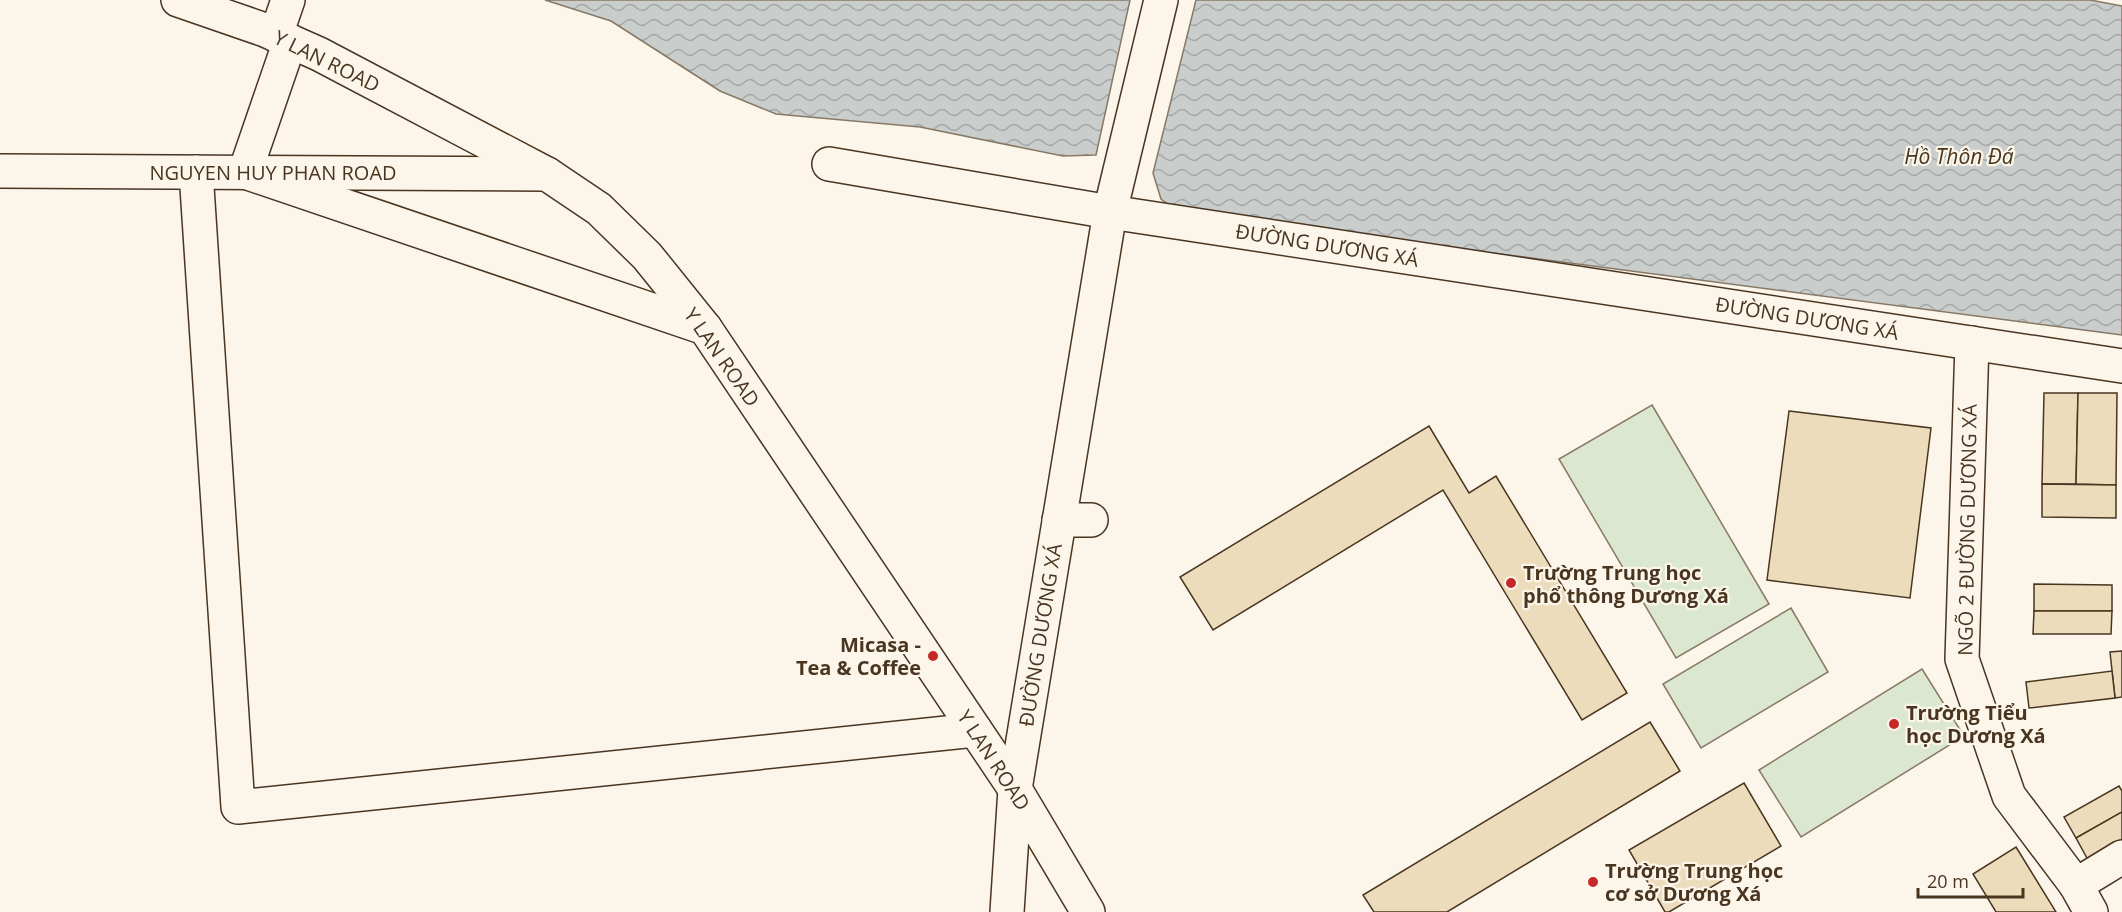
<svg xmlns="http://www.w3.org/2000/svg" width="2122" height="912" font-family="'Open Sans',sans-serif">
<defs>
<pattern id="water-waves" width="16" height="10" patternUnits="userSpaceOnUse" patternTransform="scale(1.5)"><rect width="16" height="10" fill="#c9cecd"/><path d="M0 5q4-4 8 0t8 0" fill="none" stroke="#a5a8a6"/></pattern>
</defs>
<rect width="100%" height="100%" fill="#fbf6e9"/>
<g fill="#dce7d0" stroke="#887966" stroke-width="1.5">
<polygon points="1652,405 1769,604 1676,658 1559,459"/>
<polygon points="1791,608 1828,672 1701,748 1663,684"/>
<polygon points="1922,669 1964,736 1801,837 1759,770"/>
</g>
<g fill="url(#water-waves)" stroke="#887966" stroke-width="1.5">
<polygon points="545,0 1130,0 1096,155 1063,156 920,127 776,114 720,91 611,21"/>
<polygon points="1196,0 2090,0 2122,6 2122,335 1178,212 1161,199 1153,173"/>
</g>
<g fill="#ecdcbc" stroke="#4a3520" stroke-width="1.5">
<polygon points="2044,393 2078,393 2076,484 2042,484"/>
<polygon points="2078,393 2117,393 2116,485 2076,484"/>
<polygon points="1789,411 1931,428 1910,598 1767,580"/>
<polygon points="1429,426 1469,493 1496,476 1627,693 1582,720 1443,490 1213,630 1180,577"/>
<polygon points="2042,484 2116,485 2116,518 2042,517"/>
<polygon points="2034,584 2112,585 2112,611 2034,611"/>
<polygon points="2034,611 2112,611 2111,634 2033,634"/>
<polygon points="2122,651 2122,697 2115,698 2110,652"/>
<polygon points="2112,671 2115,698 2029,708 2026,682"/>
<polygon points="1650,722 1680,771 1447,912 1374,912 1363,895"/>
<polygon points="1744,783 1781,846 1669,912 1665,912 1629,850"/>
<polygon points="2119,786 2122,791 2122,812 2076,838 2064,817"/>
<polygon points="2122,812 2122,853 2093,869 2076,838"/>
<polygon points="2016,847 2056,912 1996,912 1973,874"/>
</g>
<g fill="none" stroke-linecap="round" stroke-linejoin="round">
<g stroke="#4a3520" stroke-width="36">
<g id="minor">
<polyline points="276,35 288,0"/>
<polyline points="829,164 1110,212 1161,0"/>
<polyline points="0,171 547,174"/>
<polyline points="196,172 238,807 975,730"/>
<polyline points="245,172 290,41"/>
<polyline points="1972,343 1962,659 2009,796 2076,885 2122,857"/>
<polyline points="1059,520 1091,520"/>
<polyline points="2076,885 2091,912"/>
<polyline points="1007,912 1015,789 1110,212 2122,366"/>
</g>
</g>
<g stroke="#4a3520" stroke-width="36">
<g id="major">
<polyline points="178,0 265,30 319,54 547,174 599,209 647,256 705,328 1015,789 1088,912"/>
<polyline points="245,172 705,328"/>
</g>
</g>
<use href="#minor" stroke="#fbf6e9" stroke-width="33"/>
<use href="#major" stroke="#fbf6e9" stroke-width="33"/>
</g>
<g fill="#c62828" stroke="#fbf6e9" stroke-width="2">
<circle cx="1511" cy="583" r="6"/>
<circle cx="933" cy="656" r="6"/>
<circle cx="1894" cy="724" r="6"/>
<circle cx="1593" cy="882" r="6"/>
</g>
<g text-anchor="middle" dominant-baseline="central" stroke-width="4.5" stroke-linejoin="round" paint-order="stroke">
<g font-size="20" fill="#4a3520" stroke="#fbf6e9">
<text transform="translate(327 61) rotate(26)">Y LAN ROAD</text>
<text x="273" y="172">NGUYEN HUY PHAN ROAD</text>
<text transform="translate(1327 245) rotate(9)">ĐƯỜNG DƯƠNG XÁ</text>
<text transform="translate(1807 318) rotate(9)">ĐƯỜNG DƯƠNG XÁ</text>
<text transform="translate(722 357) rotate(55)">Y LAN ROAD</text>
<text transform="translate(1967 530) rotate(-89)">NGÕ 2 ĐƯỜNG DƯƠNG XÁ</text>
<text transform="translate(1040 635) rotate(-81)">ĐƯỜNG DƯƠNG XÁ</text>
<text transform="translate(994 760) rotate(57)">Y LAN ROAD</text>
</g>
<g font-size="20" font-weight="bold" fill="#4a3520" stroke="#fbf6e9" text-anchor="start">
<text x="1523" y="572">Trường Trung học<tspan x="1523" dy="23">phổ thông Dương Xá</tspan></text>
<text x="921" y="644" text-anchor="end">Micasa -<tspan x="921" dy="23">Tea &amp; Coffee</tspan></text>
<text x="1906" y="712">Trường Tiểu<tspan x="1906" dy="23">học Dương Xá</tspan></text>
<text x="1605" y="870">Trường Trung học<tspan x="1605" dy="23">cơ sở Dương Xá</tspan></text>
</g>
<g font-size="21" font-style="italic" fill="#4a3520" stroke="#fbf6e9">
<text x="1959" y="156">Hồ Thôn Đá</text>
</g>
</g>
<path d="M1918 888v9h105v-9" fill="none" stroke="#4a3520" stroke-width="3"/>
<text x="1927" y="888" font-size="18" fill="#4a3520" stroke="#fbf6e9" stroke-width="4.5" paint-order="stroke">20 m</text>
</svg>
